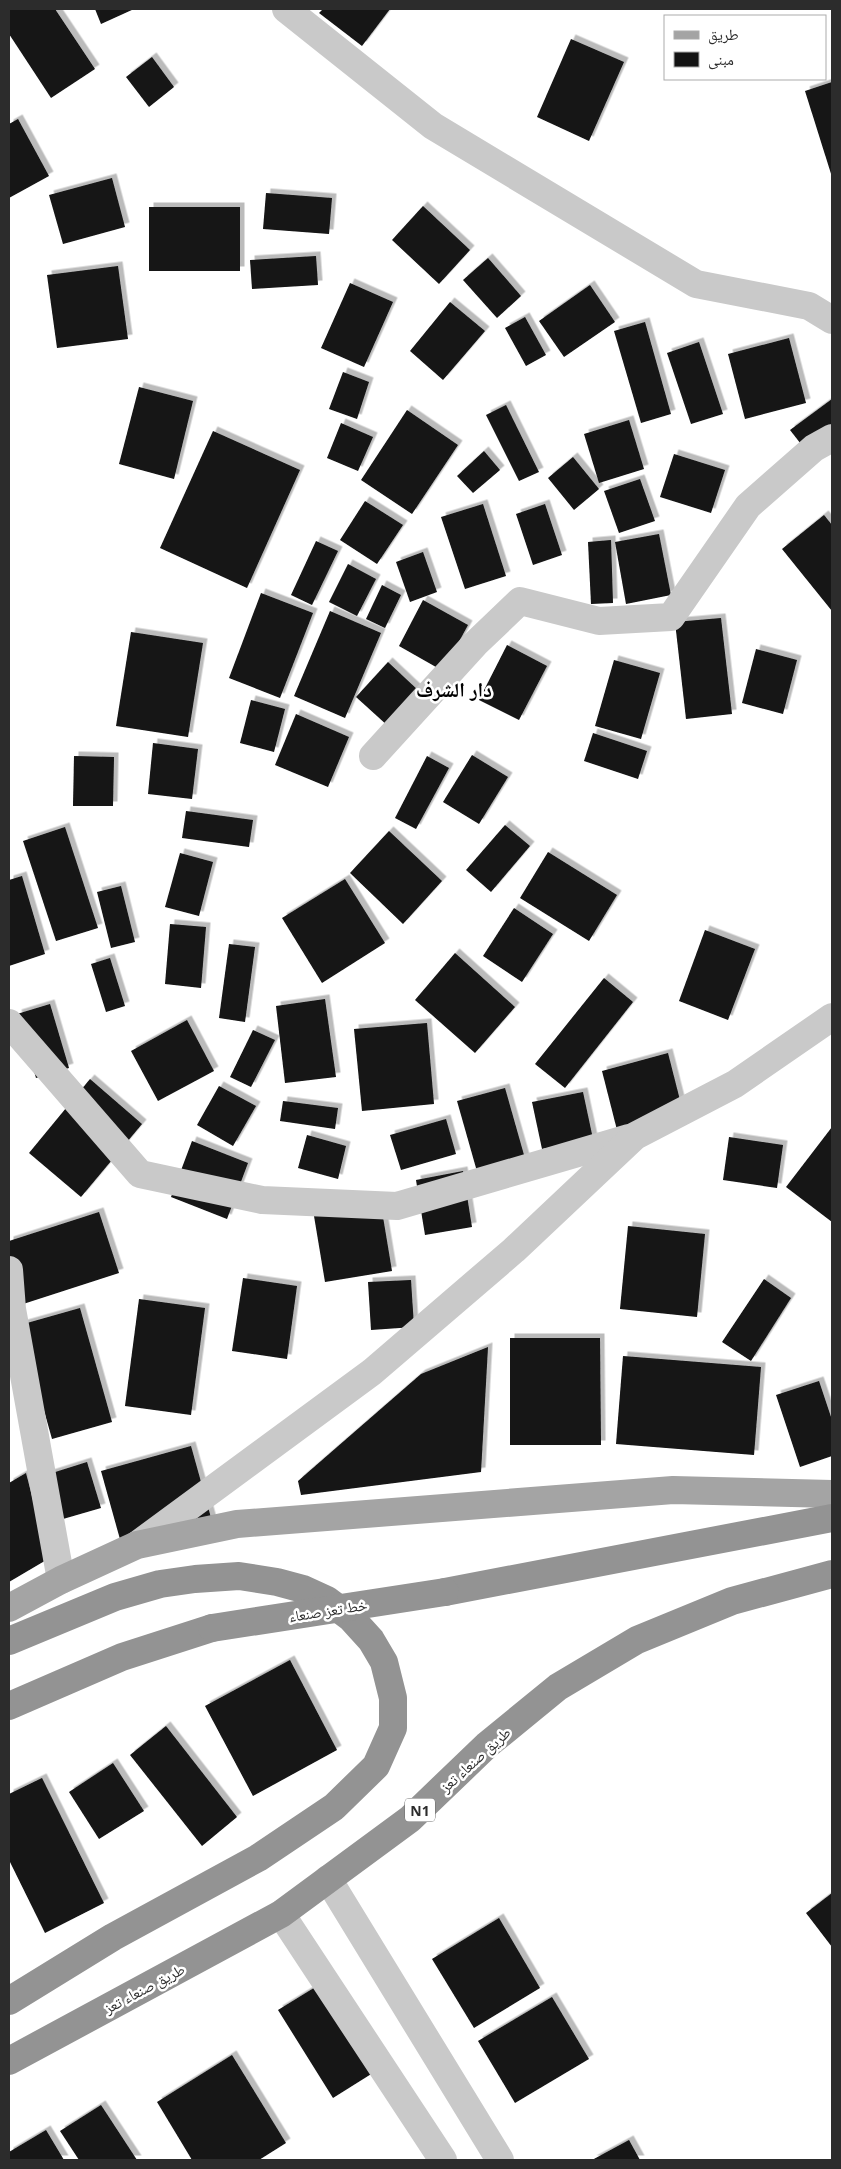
<svg xmlns="http://www.w3.org/2000/svg" width="841" height="2169" font-family="'Noto Sans','Noto Naskh Arabic',sans-serif">
<defs>
<filter id="shadow"><feDropShadow dx="4.5" dy="-4.5" stdDeviation="0" flood-color="#0004"/></filter>
</defs>
<rect width="100%" height="100%" fill="#fff"/>
<g fill="#131313" filter="url(#shadow)">
<polygon points="9,9 55,9 95,69 51,98 9,34"/>
<polygon points="95,9 134,9 101,24"/>
<polygon points="323,9 390,9 362,46 319,13"/>
<polygon points="571,39 624,62 589,141 537,117"/>
<polygon points="152,57 174,87 149,107 126,77"/>
<polygon points="832,82 832,177 805,91"/>
<polygon points="18,119 49,176 9,198 9,124"/>
<polygon points="112,178 125,227 63,244 49,195"/>
<polygon points="266,193 332,198 329,234 263,229"/>
<polygon points="423,206 470,250 439,284 392,240"/>
<rect x="149" y="207" width="91" height="64"/>
<polygon points="316,256 318,285 252,289 250,260"/>
<polygon points="488,258 521,296 497,318 463,280"/>
<polygon points="118,266 128,339 57,348 47,275"/>
<polygon points="350,283 393,302 364,367 321,348"/>
<polygon points="590,285 615,322 564,357 539,321"/>
<polygon points="450,302 485,331 443,380 410,351"/>
<polygon points="525,317 546,355 526,366 505,328"/>
<polygon points="645,322 671,414 641,423 614,331"/>
<polygon points="789,338 806,403 745,419 728,354"/>
<polygon points="699,342 723,414 691,424 667,353"/>
<polygon points="343,372 369,382 357,419 329,409"/>
<polygon points="139,387 193,401 174,479 119,464"/>
<polygon points="832,399 832,427 804,448 790,430"/>
<polygon points="506,405 539,472 519,481 486,415"/>
<polygon points="407,410 458,445 412,514 361,480"/>
<polygon points="629,420 644,469 599,483 584,434"/>
<polygon points="341,423 373,437 358,471 327,458"/>
<polygon points="213,431 300,470 247,588 160,548"/>
<polygon points="484,451 500,470 473,493 457,476"/>
<polygon points="674,454 725,470 711,513 660,497"/>
<polygon points="573,457 599,489 574,510 548,478"/>
<polygon points="640,479 655,521 619,533 604,491"/>
<polygon points="365,501 403,525 377,564 340,540"/>
<polygon points="483,504 506,576 465,589 441,517"/>
<polygon points="545,504 562,555 533,565 516,514"/>
<polygon points="824,515 832,525 832,611 782,549"/>
<polygon points="659,534 671,595 626,604 615,542"/>
<polygon points="611,540 613,603 591,604 588,542"/>
<polygon points="316,541 338,551 312,605 291,595"/>
<polygon points="423,552 437,592 410,602 396,562"/>
<polygon points="348,564 376,579 357,616 329,602"/>
<polygon points="382,585 401,595 385,628 366,619"/>
<polygon points="261,593 313,613 280,698 229,678"/>
<polygon points="423,600 468,625 443,671 399,646"/>
<polygon points="330,611 381,633 345,718 294,696"/>
<polygon points="721,618 732,714 686,719 675,622"/>
<polygon points="131,632 203,643 188,737 116,726"/>
<polygon points="507,645 547,666 519,720 479,700"/>
<polygon points="756,649 797,660 783,714 742,703"/>
<polygon points="614,660 660,673 641,739 595,726"/>
<polygon points="388,662 420,692 388,726 356,697"/>
<polygon points="251,700 285,709 274,752 240,743"/>
<polygon points="296,714 349,737 328,787 275,765"/>
<polygon points="593,733 647,751 638,779 584,761"/>
<polygon points="153,743 198,749 192,799 148,794"/>
<polygon points="472,755 508,777 479,824 443,802"/>
<polygon points="74,756 114,757 113,806 73,806"/>
<polygon points="427,756 449,768 416,829 395,818"/>
<polygon points="186,811 253,820 249,847 182,838"/>
<polygon points="505,825 530,846 491,892 466,870"/>
<polygon points="65,827 98,928 56,941 23,841"/>
<polygon points="389,831 442,881 403,924 350,873"/>
<polygon points="548,852 617,895 589,941 520,898"/>
<polygon points="180,853 213,862 199,916 165,907"/>
<polygon points="22,876 45,954 9,966 9,880"/>
<polygon points="345,879 385,943 322,983 282,918"/>
<polygon points="121,886 135,942 111,948 97,892"/>
<polygon points="514,908 553,934 522,982 483,956"/>
<polygon points="170,924 206,927 201,988 165,984"/>
<polygon points="705,930 755,949 728,1020 679,1001"/>
<polygon points="229,944 255,947 245,1022 219,1018"/>
<polygon points="455,953 515,1007 475,1053 415,1000"/>
<polygon points="110,958 125,1006 106,1012 91,964"/>
<polygon points="604,978 633,1002 565,1088 535,1064"/>
<polygon points="325,999 336,1077 285,1083 276,1006"/>
<polygon points="50,1004 69,1068 36,1078 17,1014"/>
<polygon points="187,1020 214,1071 158,1101 131,1051"/>
<polygon points="427,1023 434,1104 362,1111 354,1029"/>
<polygon points="253,1030 275,1040 251,1087 230,1077"/>
<polygon points="668,1053 683,1112 617,1130 602,1071"/>
<polygon points="90,1079 142,1124 81,1197 29,1153"/>
<polygon points="219,1086 256,1106 233,1146 197,1125"/>
<polygon points="505,1088 526,1162 478,1175 457,1101"/>
<polygon points="583,1092 593,1139 542,1149 532,1102"/>
<polygon points="283,1101 338,1108 335,1129 280,1121"/>
<polygon points="446,1119 456,1154 401,1170 390,1135"/>
<polygon points="832,1127 832,1222 786,1187"/>
<polygon points="307,1135 346,1146 338,1179 298,1168"/>
<polygon points="729,1137 783,1145 777,1188 723,1180"/>
<polygon points="192,1141 248,1163 227,1219 171,1197"/>
<polygon points="463,1171 472,1227 425,1235 416,1180"/>
<polygon points="381,1205 392,1271 325,1282 314,1216"/>
<polygon points="99,1212 119,1273 17,1306 9,1282 9,1241"/>
<polygon points="628,1226 705,1234 697,1317 620,1309"/>
<polygon points="243,1278 297,1286 287,1359 232,1351"/>
<polygon points="764,1279 791,1298 751,1361 722,1342"/>
<polygon points="411,1280 414,1327 371,1330 368,1282"/>
<polygon points="139,1299 205,1308 191,1415 125,1406"/>
<polygon points="80,1308 112,1422 52,1439 20,1325"/>
<polygon points="510,1338 600,1338 601,1445 510,1445"/>
<polygon points="488,1347 481,1472 301,1495 298,1481 421,1374"/>
<polygon points="623,1356 761,1367 754,1455 616,1444"/>
<polygon points="819,1381 832,1420 832,1456 800,1467 776,1395"/>
<polygon points="191,1446 213,1525 123,1550 101,1471"/>
<polygon points="87,1462 101,1508 63,1519 49,1474"/>
<polygon points="26,1473 48,1559 9,1582 9,1483"/>
<polygon points="290,1660 337,1750 253,1796 205,1706"/>
<polygon points="166,1726 237,1817 202,1846 130,1755"/>
<polygon points="113,1763 144,1811 99,1839 69,1792"/>
<polygon points="42,1778 104,1903 45,1933 9,1860 9,1794"/>
<polygon points="832,1893 832,1947 806,1913"/>
<polygon points="499,1918 540,1988 474,2028 432,1959"/>
<polygon points="322,1983 376,2071 333,2098 278,2010"/>
<polygon points="552,1997 589,2059 515,2103 478,2041"/>
<polygon points="232,2055 286,2143 259,2160 192,2160 157,2102"/>
<polygon points="101,2105 137,2160 79,2160 60,2131"/>
<polygon points="46,2130 64,2160 9,2160 9,2152"/>
<polygon points="629,2140 640,2160 592,2160"/>
</g>
<g fill="none" stroke-linecap="round" stroke-linejoin="round">
<g stroke="#c9c9c9" stroke-width="28">
<polyline points="286,9 433,126 696,284 809,306 832,320"/>
<polyline points="373,756 475,644 520,601 599,621 671,617 748,506 814,448 832,438"/>
<polyline points="9,1023 140,1174 262,1200 397,1206 629,1138"/>
<polyline points="9,1270 12,1309 61,1580"/>
<polyline points="137,1545 372,1372 514,1250 635,1136 735,1084 832,1017"/>
<polyline points="328,1879 500,2160"/>
<polyline points="281,1914 443,2160"/>
</g>
<polyline stroke="#a4a4a4" stroke-width="28" points="9,1608 61,1580 137,1545 237,1524 673,1490 832,1494"/>
<g stroke="#939393" stroke-width="28">
<polyline points="445,1592 832,1518"/>
<polyline points="9,1641 115,1597 160,1584 195,1579 239,1576 277,1582 303,1589 327,1600 351,1618 371,1640 384,1662 393,1698 393,1728 376,1766 334,1807 258,1858 113,1937 9,2001"/>
<polyline points="9,1706 122,1657 212,1628"/>
<polyline points="9,2061 281,1914 410,1819 487,1745 558,1687 637,1640 732,1601 832,1574"/>
</g>
<polyline stroke="#939393" stroke-width="28" points="212,1628 445,1592"/>
</g>
<g text-anchor="middle" dominant-baseline="central" stroke-width="5" stroke-linejoin="round" paint-order="stroke">
<rect fill="#fff" stroke="#6b6b6b" stroke-width="1" x="405" y="1798.5" width="30" height="23" rx="4"/>
<g font-size="14" font-weight="bold" fill="#2c2c2c">
<text x="420" y="1810">N1</text>
</g>
<g font-size="15" fill="#2c2c2c" stroke="#fff">
<text transform="translate(328 1610) rotate(-9)">خط تعز صنعاء</text>
<text transform="translate(475 1759) rotate(-42)">طريق صنعاء تعز</text>
<text transform="translate(144 1988) rotate(-28)">طريق صنعاء تعز</text>
</g>
<g font-size="20" font-weight="bold" fill="#000" stroke="#fff">
<text x="454" y="689">دار الشرف</text>
</g>
</g>
<rect width="841" height="2169" fill="none" stroke="#2c2c2c" stroke-width="20"/>
<rect x="664" y="15" width="162" height="65" fill="#ffffff" stroke="#ababab"/>
<rect x="674" y="31" width="25" height="8" fill="#a4a4a4" stroke="#ababab"/>
<text x="708" y="40" font-size="15" fill="#2c2c2c">طريق</text>
<rect x="674" y="52" width="25" height="15" fill="#131313" stroke="#ababab"/>
<text x="708" y="65" font-size="15" fill="#2c2c2c">مبنى</text>
</svg>
